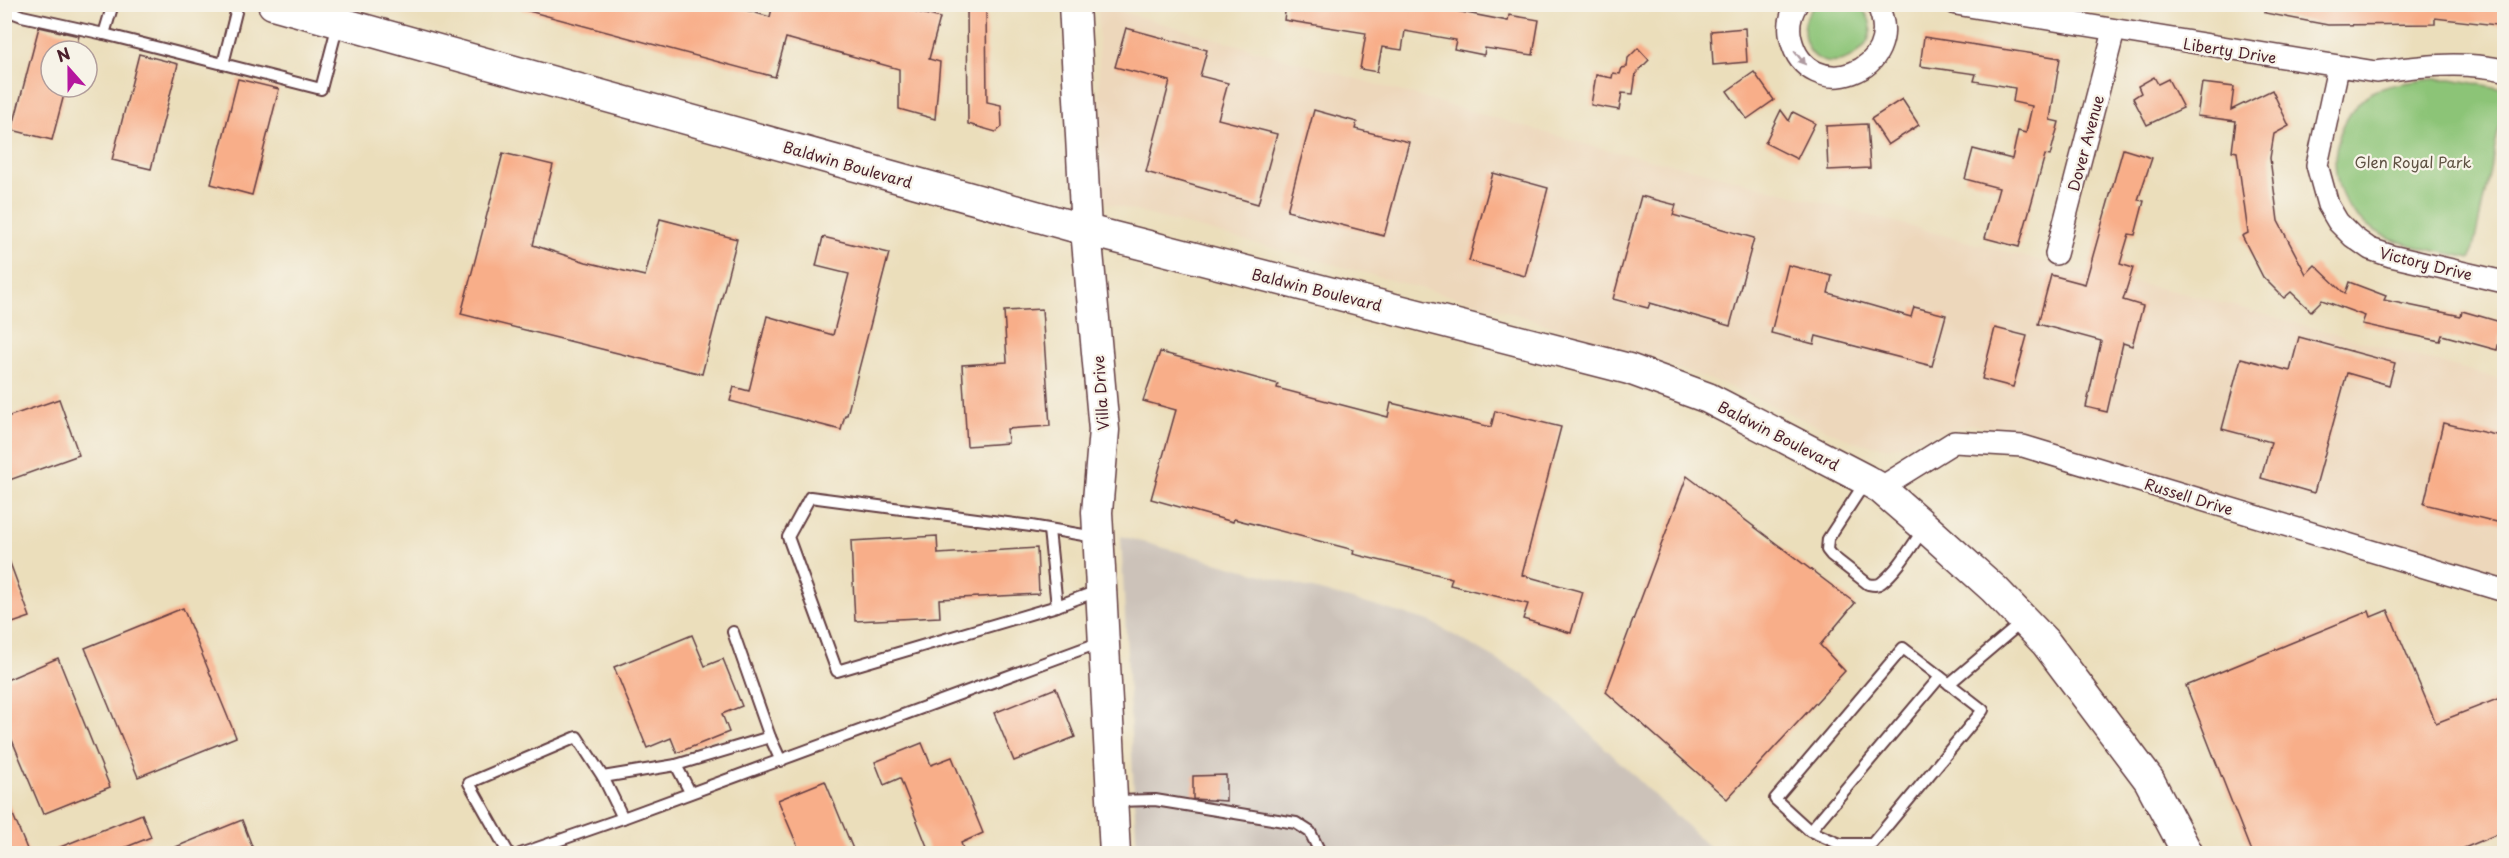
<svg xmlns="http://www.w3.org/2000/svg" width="2509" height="858" font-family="'Playpen Sans',sans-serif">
<rect width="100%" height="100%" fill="#f7f3e8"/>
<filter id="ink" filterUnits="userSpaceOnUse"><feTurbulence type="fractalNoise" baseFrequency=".0167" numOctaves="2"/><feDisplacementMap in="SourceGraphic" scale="12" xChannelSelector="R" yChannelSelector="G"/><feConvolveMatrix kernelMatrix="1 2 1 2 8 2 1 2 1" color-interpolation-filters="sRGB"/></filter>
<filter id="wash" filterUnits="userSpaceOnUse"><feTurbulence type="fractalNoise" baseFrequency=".008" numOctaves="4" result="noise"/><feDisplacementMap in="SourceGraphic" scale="24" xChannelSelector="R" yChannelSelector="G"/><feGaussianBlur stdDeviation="1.35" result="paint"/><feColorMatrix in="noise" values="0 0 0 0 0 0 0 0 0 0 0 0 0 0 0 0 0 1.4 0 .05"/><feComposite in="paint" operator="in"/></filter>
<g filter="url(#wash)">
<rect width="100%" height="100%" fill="#ebdebb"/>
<polygon fill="#edd7bb" points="1098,5 1599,148 1707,172 2071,269 2201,297 2504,380 2504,578 1971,424 1888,448 1855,442 1723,384 1513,313 1102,202"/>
<polygon fill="#ccc2b9" points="1121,536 1429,621 1536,682 1715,853 1137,853"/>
<g fill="#8cc477" stroke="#6b7251" stroke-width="1.5">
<path d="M1815 5H1858C1902 42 1819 93 1805 39 1802 25 1806 15 1815 5Z"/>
<path d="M2432 79H2452L2504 89V105L2471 258C2439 251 2402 247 2374 230 2333 206 2325 156 2348 117 2355 106 2362 97 2374 91 2391 83 2413 82 2432 79Z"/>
</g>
<g id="blocks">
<g fill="#f8ae89">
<polygon points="522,4 735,4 735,7 770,17 773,4 888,4 940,18 929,59 940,62 935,119 899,109 899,69 786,38 775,77 521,9"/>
<polygon points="967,4 986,4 987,102 1001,105 1002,127 996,132 968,124"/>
<polygon points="1286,4 1377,4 1395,8 1396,4 1420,4 1508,21 1509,15 1539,20 1533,55 1485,48 1484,55 1454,49 1456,40 1405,31 1402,50 1382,47 1377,72 1360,69 1366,33 1284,20"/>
<polygon points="2265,4 2505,4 2505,26 2435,18 2435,24 2328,25 2265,13"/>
<polygon points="39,27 79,36 75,51 51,51 51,87 66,87 52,140 12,130"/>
<polygon points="1126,28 1207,50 1200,76 1228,83 1218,119 1277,134 1258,204 1146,172 1170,81 1115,67"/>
<polygon points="1745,28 1747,62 1713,65 1711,31"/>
<polygon points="1924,37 2060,58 2050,120 2059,122 2050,156 2045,155 2019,247 1985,238 1999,188 1965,179 1973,149 2012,159 2018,131 2026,133 2032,106 2013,102 2015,88 1974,81 1976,74 1920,66"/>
<polygon points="1638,48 1649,60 1636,73 1633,94 1622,93 1619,110 1591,105 1596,75 1612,78 1613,73 1620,74 1622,68 1627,67 1628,58"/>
<polygon points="139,54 178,64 151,169 112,160"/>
<polygon points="1754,72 1774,100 1747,119 1727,91"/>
<polygon points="2154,77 2158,84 2168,79 2183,108 2147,125 2133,98 2141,93 2138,86"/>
<polygon points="238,79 279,89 252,195 211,184"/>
<polygon points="2202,83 2234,87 2231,110 2272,90 2289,126 2274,134 2270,158 2278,221 2306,274 2315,265 2345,294 2349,282 2386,296 2384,300 2461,316 2462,311 2504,323 2497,350 2442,335 2440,341 2362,324 2365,316 2322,300 2311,311 2291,292 2284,298 2263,277 2242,236 2248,233 2237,152 2232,151 2236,121 2197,116"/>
<polygon points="1902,99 1919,125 1888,145 1871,119"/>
<polygon points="1314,110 1357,122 1355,129 1409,142 1384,236 1287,211"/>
<polygon points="1781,110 1789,121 1793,112 1815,123 1797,159 1765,143"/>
<polygon points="1867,124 1870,168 1828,170 1826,126"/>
<polygon points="2123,149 2152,158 2138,200 2144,201 2135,235 2129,234 2120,264 2133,268 2123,300 2143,306 2132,346 2123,343 2107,412 2086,407 2101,341 2038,324 2051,275 2085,284"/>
<polygon points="503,153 553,165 533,245 586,262 645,276 660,219 737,239 702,374 461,314"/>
<polygon points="1493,173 1548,188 1525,276 1469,261"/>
<polygon points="1641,196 1676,205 1673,215 1754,238 1730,326 1650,303 1648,308 1613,299"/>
<polygon points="823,237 889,253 847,415 845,415 841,430 730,401 734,387 749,391 767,316 833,335 849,274 816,266"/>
<polygon points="1788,265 1832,276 1828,293 1911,317 1914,307 1946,315 1932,366 1816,336 1814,344 1771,333"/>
<polygon points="1042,309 1050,426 1007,429 1008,443 967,446 962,365 1007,362 1004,311"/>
<polygon points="1995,328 2027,336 2013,387 1982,379"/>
<polygon points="2299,337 2395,363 2389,385 2347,373 2314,493 2261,478 2271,442 2222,429 2241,358 2290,371"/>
<polygon points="1160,352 1278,384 1277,388 1388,417 1391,403 1491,427 1495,411 1561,427 1522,575 1583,592 1571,633 1523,619 1528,604 1450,585 1452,578 1353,554 1354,550 1234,519 1233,522 1151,499 1176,410 1143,401"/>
<polygon points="59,399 79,455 4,482 4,418"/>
<polygon points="2443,423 2505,437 2505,524 2424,504"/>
<polygon points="1687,476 1855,603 1820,645 1845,671 1727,799 1606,692"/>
<polygon points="937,536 938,554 1037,548 1039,594 939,599 940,617 855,621 851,541"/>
<polygon points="4,552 6,552 30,617 4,626"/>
<polygon points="183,608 236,737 138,777 85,648"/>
<polygon points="2388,610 2436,723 2505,696 2505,831 2450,854 2252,854 2186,686 2369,611 2371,617"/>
<polygon points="692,635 705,666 723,659 742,706 722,714 729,732 677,753 671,738 647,748 614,667"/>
<polygon points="58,658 110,787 43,814 4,721 4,681"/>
<polygon points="1056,688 1075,737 1014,761 994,713"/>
<polygon points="922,743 931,765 952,757 983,833 961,843 965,854 930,854 900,778 884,785 875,762"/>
<polygon points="1226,775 1226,801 1193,799 1193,776"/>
<polygon points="825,781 855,854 801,854 778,800"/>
<polygon points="5,795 29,854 4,854"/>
<polygon points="142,814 151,837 109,854 43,854"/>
<polygon points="242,820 255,854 161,854 161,853"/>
</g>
</g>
</g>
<g filter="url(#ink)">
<use href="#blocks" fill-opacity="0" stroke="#623c41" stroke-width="1.5"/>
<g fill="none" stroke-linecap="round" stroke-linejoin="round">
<g stroke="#623c41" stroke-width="14">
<g id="lane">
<polyline points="12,4 14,13 22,16 104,34 113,4"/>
<polyline points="104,34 223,64 238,4"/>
<polyline points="223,64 321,89 338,24"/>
<path d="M1866 481 1828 539 1827 550 1831 555 1868 584C1873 585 1877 586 1881 583 1898 570 1911 547 1923 530"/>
<polyline points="1049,530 1057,606"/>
<polyline points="1095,537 1031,526 810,497 788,537 837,671 1057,606 1100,590"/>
<polygon points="1903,648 1983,710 1872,844 1840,844 1810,831 1775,799"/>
<polyline points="1949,684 2022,622"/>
<polyline points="770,737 781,761"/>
<polyline points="676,765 690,792"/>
<polyline points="603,777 676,765 770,737 733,632"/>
<polyline points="1114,801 1155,800 1296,823 1310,832 1321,854"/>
<polyline points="1810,831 1940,677"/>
<polyline points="509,854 469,783 577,737 603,777 623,818"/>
<polyline points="520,854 623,818 1101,642"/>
</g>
</g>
<g stroke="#623c41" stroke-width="24">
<g id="street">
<path d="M1797 4C1790 15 1788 27 1791 39 1807 107 1910 73 1877 4"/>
<path d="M1956 4 2376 72C2419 66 2461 61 2504 70"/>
<polyline points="2338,68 2317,165 2328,205 2338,222 2353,237 2370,249 2391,256 2504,282"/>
<polyline points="2056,254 2114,31"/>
<polyline points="1880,488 1954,442 2023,446 2504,591"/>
</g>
</g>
<g stroke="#623c41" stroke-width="33">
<g id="secondary">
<polyline points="273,4 1086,230 1629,369 1708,398 1866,480 1880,488 1925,527 1994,589 2046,643 2149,780 2188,854"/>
<polyline points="1074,4 1086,230 1104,430 1097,512 1115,854"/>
</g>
</g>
<use href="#lane" stroke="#fff" stroke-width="10"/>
<use href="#street" stroke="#fff" stroke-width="21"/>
<use href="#secondary" stroke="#fff" stroke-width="30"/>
</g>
<defs><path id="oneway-solid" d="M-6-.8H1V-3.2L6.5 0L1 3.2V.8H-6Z" transform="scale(1.5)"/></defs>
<use fill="#ae9aa0" href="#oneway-solid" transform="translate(1800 58) rotate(51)"/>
</g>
<g text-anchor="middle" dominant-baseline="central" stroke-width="4.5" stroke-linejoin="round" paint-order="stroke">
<g font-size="15" fill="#4a1f2b" stroke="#f7f3e8">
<text transform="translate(2230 50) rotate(9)">Liberty Drive</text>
<text transform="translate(2085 143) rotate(-75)">Dover Avenue</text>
<text transform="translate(848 164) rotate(16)">Baldwin Boulevard</text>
<text transform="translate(2426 263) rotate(14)">Victory Drive</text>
<text transform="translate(1317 289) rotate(14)">Baldwin Boulevard</text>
<text transform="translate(1100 393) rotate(-94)">Villa Drive</text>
<text transform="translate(1779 435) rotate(27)">Baldwin Boulevard</text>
<text transform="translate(2189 496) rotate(17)">Russell Drive</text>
</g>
<g font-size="15" fill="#5e5142" stroke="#f7f3e8">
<text x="2413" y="161">Glen Royal Park</text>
</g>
</g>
<rect width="2509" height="858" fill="none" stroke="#f7f3e8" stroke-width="24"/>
<g transform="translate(69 69) rotate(339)"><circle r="28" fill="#f7f3e8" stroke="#b29e9c" stroke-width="1.5"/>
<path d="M0-4.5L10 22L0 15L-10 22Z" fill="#b5179e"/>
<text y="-9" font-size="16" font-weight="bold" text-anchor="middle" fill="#4a1f2b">N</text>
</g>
</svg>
